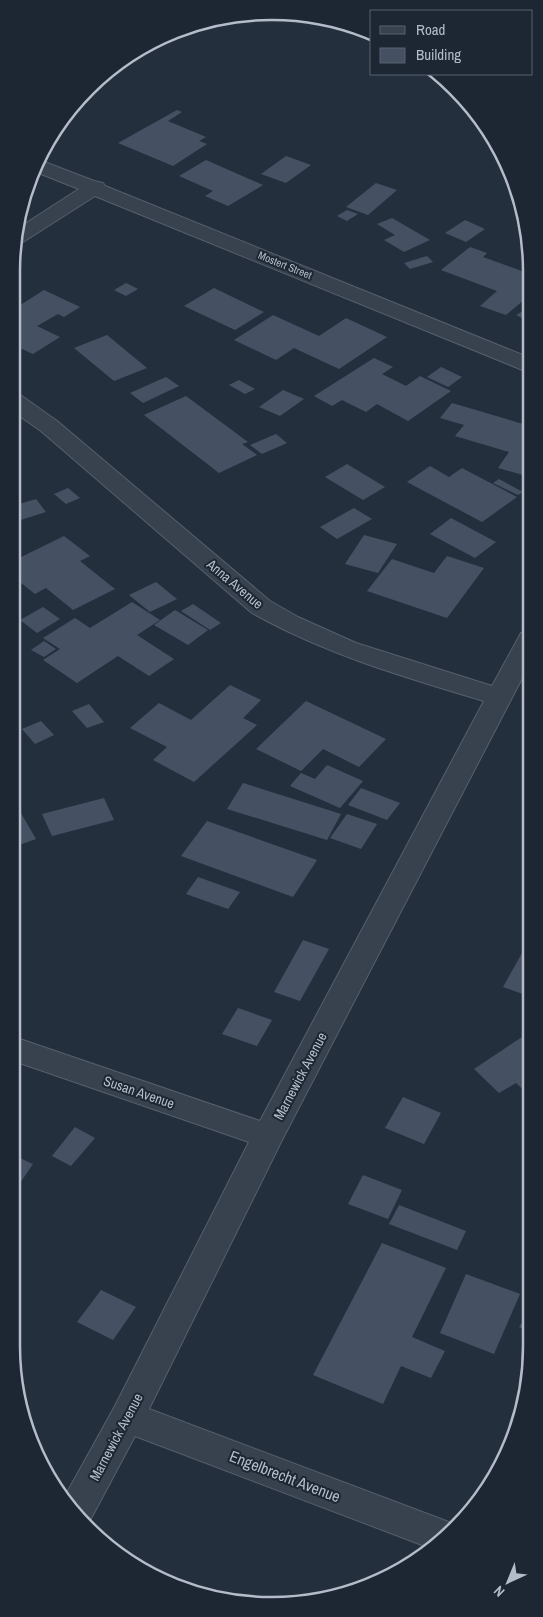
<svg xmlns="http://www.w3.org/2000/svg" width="543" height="1617" font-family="'Archivo Narrow',sans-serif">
<rect width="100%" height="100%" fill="#242f3e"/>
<g fill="#455162">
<polygon points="177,110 182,112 168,121 206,137 199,141 207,144 173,166 118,143"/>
<polygon points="286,156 311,165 286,183 261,174"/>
<polygon points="206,160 263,185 228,206 205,196 213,191 179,176"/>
<polygon points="376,183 397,190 368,215 346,207"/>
<polygon points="347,210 358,214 347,221 337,216"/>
<polygon points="392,218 430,240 404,252 384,240 395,235 377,224"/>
<polygon points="465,220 485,229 466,242 445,233"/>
<polygon points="470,247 487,253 483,257 530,274 530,295 506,315 480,306 497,291 441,270"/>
<polygon points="427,256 433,262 410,269 404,263"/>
<polygon points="126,283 138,289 126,296 114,290"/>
<polygon points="214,288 264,312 235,330 184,306"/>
<polygon points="44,290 80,307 64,317 58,314 37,326 60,337 33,354 11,344 11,308 14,309"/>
<polygon points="530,307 530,322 516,315"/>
<polygon points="273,315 319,336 346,318 387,337 339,369 294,348 276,360 234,340"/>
<polygon points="107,335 147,368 114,381 74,348"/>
<polygon points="374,358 393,367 382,374 406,386 420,376 451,391 408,421 377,404 366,412 342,400 332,406 314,396"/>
<polygon points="441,367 462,377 448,387 427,377"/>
<polygon points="166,377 179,386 143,403 130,393"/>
<polygon points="239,380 255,389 245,394 229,385"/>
<polygon points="283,390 304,399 280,416 259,407"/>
<polygon points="186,396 248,442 242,444 257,455 219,473 144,415"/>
<polygon points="452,403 530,426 530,477 498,468 509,452 455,436 464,425 440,418"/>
<polygon points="276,434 287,443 262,454 250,445"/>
<polygon points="347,464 385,487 363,500 325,477"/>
<polygon points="430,466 449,477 462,468 517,497 482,522 407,482"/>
<polygon points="499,479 523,492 518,495 493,483"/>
<polygon points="68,488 80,498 66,504 54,494"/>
<polygon points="11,498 16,505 36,499 46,512 11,523"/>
<polygon points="354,508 372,519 337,539 320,527"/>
<polygon points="451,518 496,542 475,558 430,534"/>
<polygon points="364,535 397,544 378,573 345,564"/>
<polygon points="64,536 90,556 80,561 115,589 73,610 46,588 35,594 11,575 11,562"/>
<polygon points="447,556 484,568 447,618 367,591 392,559 434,573"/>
<polygon points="156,582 177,599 150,612 129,595"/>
<polygon points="132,602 160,620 137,635 174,659 149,676 118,656 77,683 43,660 60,649 43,638 75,618 90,628"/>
<polygon points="193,604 221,623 210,630 181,611"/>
<polygon points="43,607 60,619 37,633 20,620"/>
<polygon points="175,610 208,630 188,645 154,625"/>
<polygon points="44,641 56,649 44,657 31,650"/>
<polygon points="230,685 261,700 243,718 257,725 194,782 153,760 167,747 130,728 159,703 191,720"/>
<polygon points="306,701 386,739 359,767 323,749 301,771 256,749"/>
<polygon points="89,704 104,722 87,728 72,711"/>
<polygon points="41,721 54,735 35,744 22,729"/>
<polygon points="327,765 363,781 340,808 290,786 301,773 315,779"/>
<polygon points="243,783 341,814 327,840 227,809"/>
<polygon points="361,788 400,803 387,820 348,805"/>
<polygon points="11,796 36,839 11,848"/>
<polygon points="104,798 114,820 52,836 42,814"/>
<polygon points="347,814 377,824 361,849 330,838"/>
<polygon points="207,821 317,860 293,897 181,856"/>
<polygon points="198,877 240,892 228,909 186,894"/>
<polygon points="303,940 329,949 300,1001 274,992"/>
<polygon points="526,946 531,947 531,997 503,987"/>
<polygon points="238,1008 272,1020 257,1046 222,1034"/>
<polygon points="531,1031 531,1097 516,1083 499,1093 474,1069"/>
<polygon points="403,1097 441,1113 424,1144 385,1128"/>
<polygon points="75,1127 95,1138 71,1166 52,1156"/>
<polygon points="11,1154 33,1164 18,1186 11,1183"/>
<polygon points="363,1175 402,1190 388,1219 348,1204"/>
<polygon points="399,1205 466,1231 457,1250 389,1224"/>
<polygon points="382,1243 446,1268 412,1337 445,1351 431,1378 401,1366 383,1404 313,1375"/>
<polygon points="466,1274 520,1294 494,1354 440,1333"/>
<polygon points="101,1290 136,1307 113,1340 77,1322"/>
<polygon points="532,1307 532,1334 519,1327"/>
</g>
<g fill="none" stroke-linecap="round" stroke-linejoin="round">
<g stroke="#565f6c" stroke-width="2">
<g id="minor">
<polygon points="42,161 94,181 103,183 105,186 530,358 530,373 95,196 23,242 15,244 17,229 79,189 36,172"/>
<path d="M11 392 19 394 57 421 270 601 298 617 356 643 492 686 521 633 530 631V663L282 1140 149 1409 454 1524 430 1548 135 1436 87 1526 76 1517 64 1498 115 1406 249 1142 11 1060V1036L260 1121 484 701C404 677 325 654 252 613L41 431 11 410Z"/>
</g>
</g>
<use href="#minor" fill="#38414e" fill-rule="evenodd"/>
</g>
<g text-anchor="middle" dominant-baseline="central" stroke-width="4" stroke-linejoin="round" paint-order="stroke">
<g font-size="11" fill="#b4bcc9" stroke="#1d2633">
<text transform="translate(285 265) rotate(22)">Mostert Street</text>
</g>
<g font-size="14" fill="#b4bcc9" stroke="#1d2633">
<text transform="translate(235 584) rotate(40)">Anna Avenue</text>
<text transform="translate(300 1076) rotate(-62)">Marnewick Avenue</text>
<text transform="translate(139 1092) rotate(19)">Susan Avenue</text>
<text transform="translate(116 1437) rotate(-62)">Marnewick Avenue</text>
</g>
<g font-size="16" fill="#b4bcc9" stroke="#1d2633">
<text transform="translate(285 1476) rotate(21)">Engelbrecht Avenue</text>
</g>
</g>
<path d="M0 0H543V1617H0ZM271 20H272A251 251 0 0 1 523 271V1346A251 251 0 0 1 272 1597H271A251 251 0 0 1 20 1346V271A251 251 0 0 1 271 20Z" fill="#1d2633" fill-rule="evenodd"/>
<path fill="none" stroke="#b4bcc9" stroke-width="2.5" d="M271 20H272A251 251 0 0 1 523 271V1346A251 251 0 0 1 272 1597H271A251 251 0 0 1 20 1346V271A251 251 0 0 1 271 20Z"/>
<rect x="370" y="10" width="162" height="65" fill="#1d2633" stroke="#59626f"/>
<rect x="380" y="26" width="25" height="8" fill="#38414e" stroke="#59626f"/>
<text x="416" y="35" font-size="15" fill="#b4bcc9">Road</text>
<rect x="380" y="48" width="25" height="15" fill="#455162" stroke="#59626f"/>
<text x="416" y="60" font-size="15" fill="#b4bcc9">Building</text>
<g transform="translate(508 1582) rotate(224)" stroke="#1d2633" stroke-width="4" paint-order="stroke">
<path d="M0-4L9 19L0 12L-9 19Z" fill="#b4bcc9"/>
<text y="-8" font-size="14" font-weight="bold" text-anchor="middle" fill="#b4bcc9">N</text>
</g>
</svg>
